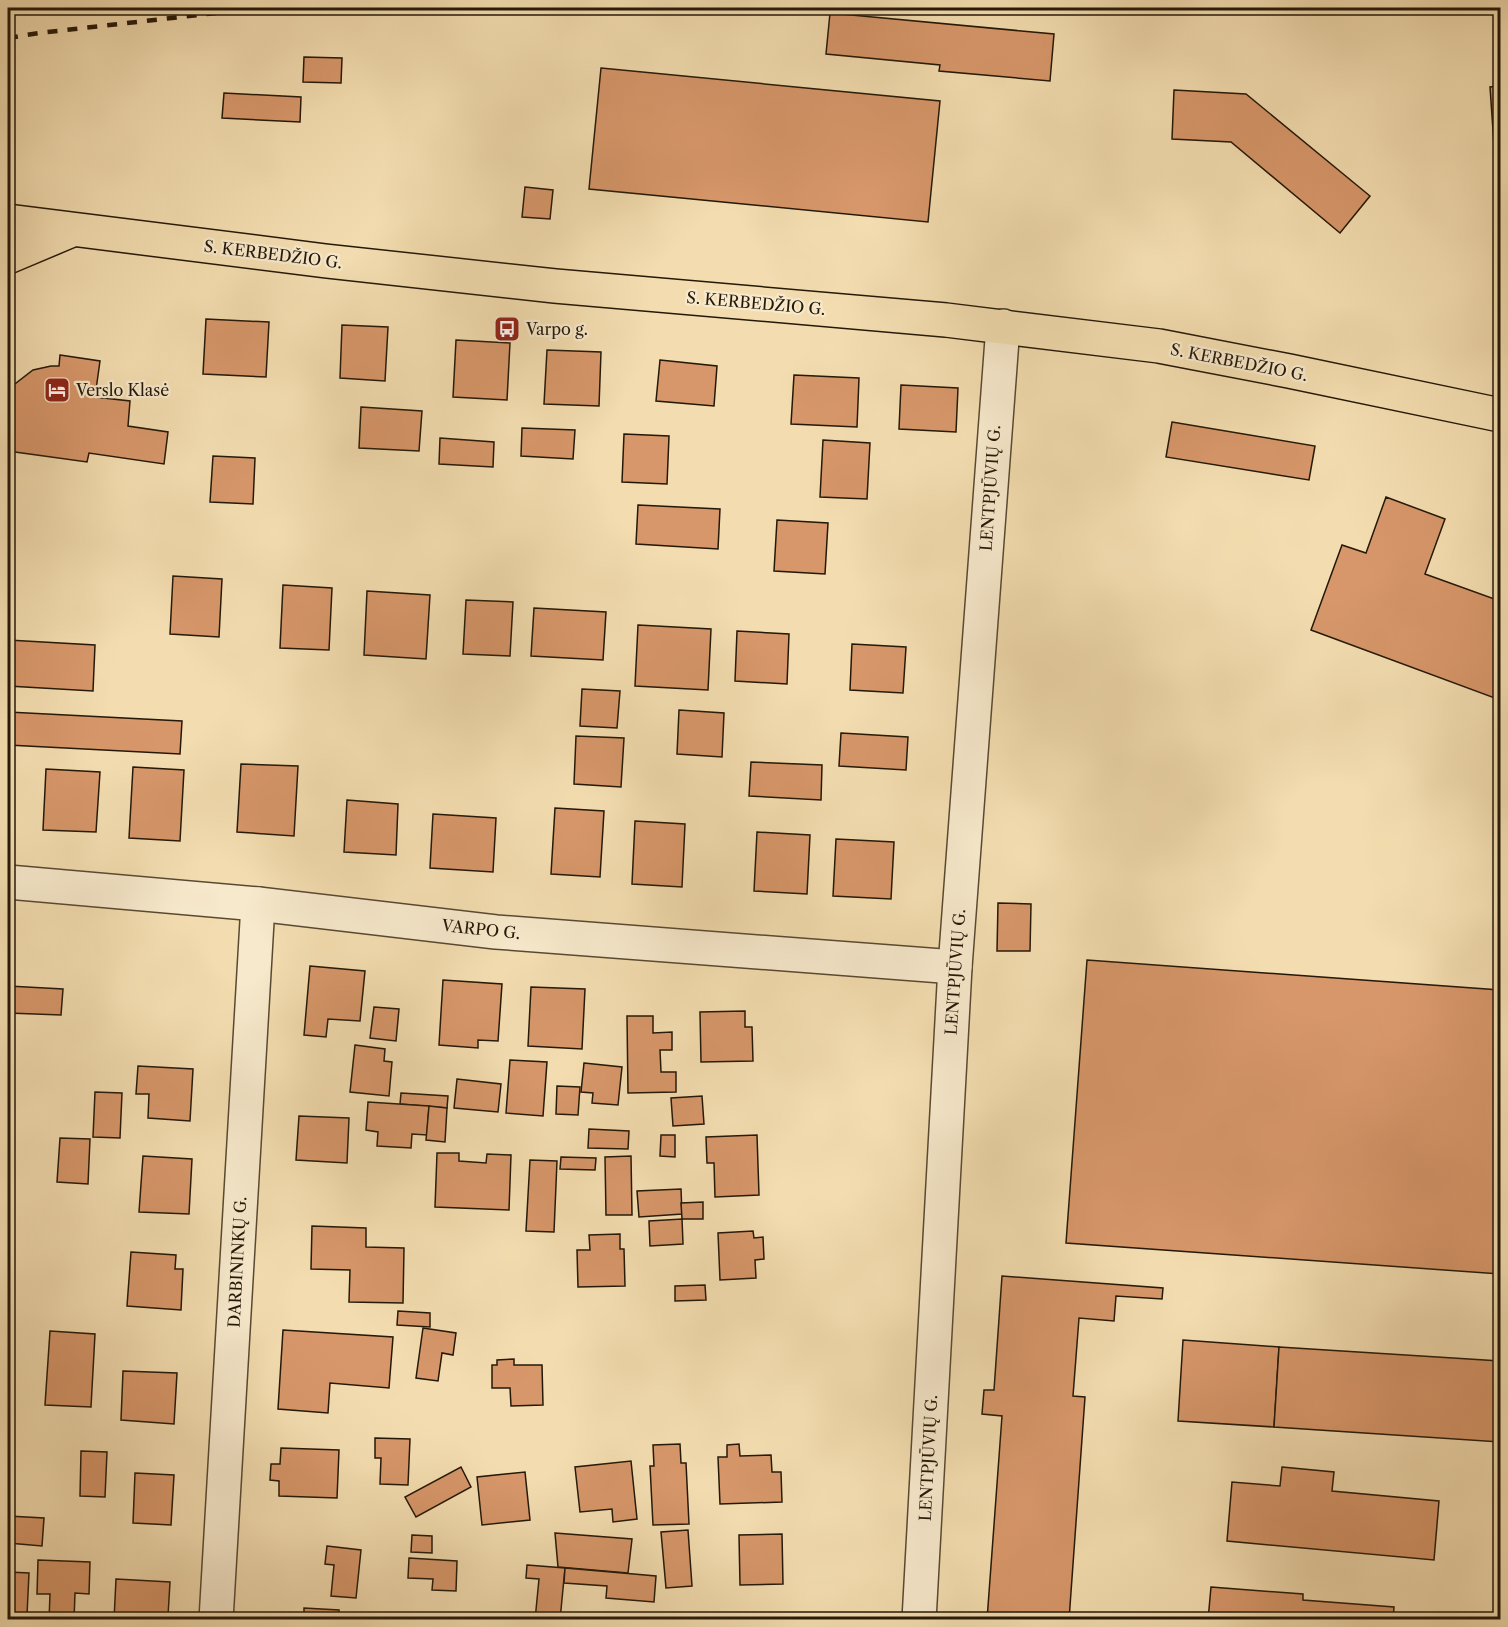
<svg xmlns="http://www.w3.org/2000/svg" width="1508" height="1627" font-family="'Libre Caslon Text',serif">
<rect width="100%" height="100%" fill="#f3ddb0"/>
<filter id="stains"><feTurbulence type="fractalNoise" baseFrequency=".00333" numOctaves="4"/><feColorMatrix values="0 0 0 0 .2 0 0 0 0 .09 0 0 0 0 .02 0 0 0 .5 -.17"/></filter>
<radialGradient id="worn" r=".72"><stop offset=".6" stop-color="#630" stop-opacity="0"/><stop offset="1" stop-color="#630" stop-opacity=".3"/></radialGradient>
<g fill="#d7976a" stroke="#241808" stroke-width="1.5">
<polygon points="830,13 1054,34 1050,81 939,71 940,65 826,54"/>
<polygon points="304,57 342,58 341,83 303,82"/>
<polygon points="601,68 940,101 928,222 589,189"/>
<polygon points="1500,86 1500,173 1496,174 1490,87"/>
<polygon points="1174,90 1246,94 1370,196 1340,233 1231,142 1172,139"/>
<polygon points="224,93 301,97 300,122 222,118"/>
<polygon points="525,187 553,190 550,219 522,217"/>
<polygon points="206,319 269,322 266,377 203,374"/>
<polygon points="342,325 388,327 385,381 340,378"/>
<polygon points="456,340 510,343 507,400 453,397"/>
<polygon points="547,350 601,352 599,406 544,404"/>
<polygon points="60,355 100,361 95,397 130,401 128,426 168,432 164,464 89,453 87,462 8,451 8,393 11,387 33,370 51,366 59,366"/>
<polygon points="660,360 717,366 714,406 656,401"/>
<polygon points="794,375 859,378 857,427 791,424"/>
<polygon points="901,385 958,388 956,432 899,429"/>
<polygon points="361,407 422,411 419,451 359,448"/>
<polygon points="1172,422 1315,446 1309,480 1166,457"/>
<polygon points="522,428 575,430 573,459 521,456"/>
<polygon points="624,434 669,436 667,484 622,482"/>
<polygon points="440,438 494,442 493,467 439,464"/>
<polygon points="823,440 870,443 867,499 820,497"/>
<polygon points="213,456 255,458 253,504 210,502"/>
<polygon points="1386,497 1445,519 1425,574 1500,601 1500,700 1311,630 1342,545 1366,553"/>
<polygon points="638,505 720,509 718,549 636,544"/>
<polygon points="777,520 828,523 825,574 774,571"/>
<polygon points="173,576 222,579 219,637 170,634"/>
<polygon points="283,585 332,588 329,650 280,648"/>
<polygon points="367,591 430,595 426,659 364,655"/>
<polygon points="466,600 513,602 510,656 463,654"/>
<polygon points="534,608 606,612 603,660 531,656"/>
<polygon points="638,625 711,629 708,690 635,686"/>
<polygon points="737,631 789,634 787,684 735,681"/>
<polygon points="8,640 95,645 93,691 8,686"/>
<polygon points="852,644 906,647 903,693 850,690"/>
<polygon points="582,689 620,691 617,728 580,726"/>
<polygon points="679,710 724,713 722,757 677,754"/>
<polygon points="8,712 182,721 180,754 8,745"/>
<polygon points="841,733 908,737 906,770 839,766"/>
<polygon points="576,736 624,738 621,787 574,784"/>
<polygon points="751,762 822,765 821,800 749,796"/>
<polygon points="241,764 298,766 294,836 237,832"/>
<polygon points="133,767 184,770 180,841 129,838"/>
<polygon points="46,769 100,772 96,832 43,830"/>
<polygon points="347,800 398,804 396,855 344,852"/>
<polygon points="555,808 604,811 600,877 551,874"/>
<polygon points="433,814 496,818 493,872 430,868"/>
<polygon points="635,821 685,824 682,887 632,884"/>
<polygon points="757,832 810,835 807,894 754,891"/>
<polygon points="836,839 894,842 891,899 833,896"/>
<polygon points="998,903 1031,904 1030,951 997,951"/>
<polygon points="1087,960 1500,990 1500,1274 1066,1243"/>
<polygon points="310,966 365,971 360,1021 328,1019 326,1037 304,1035"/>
<polygon points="443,980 502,984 498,1041 478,1040 478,1048 439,1045"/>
<polygon points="8,986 63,989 61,1015 8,1013"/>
<polygon points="531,987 585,989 582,1049 528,1046"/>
<polygon points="374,1007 399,1009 396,1041 370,1038"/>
<polygon points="745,1011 745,1027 752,1027 753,1061 701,1062 700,1012"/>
<polygon points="627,1016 653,1016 653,1033 672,1032 672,1050 660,1050 661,1072 676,1072 676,1092 628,1093"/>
<polygon points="355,1045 385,1049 384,1061 392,1062 389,1096 350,1092"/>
<polygon points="510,1060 547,1062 543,1116 506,1113"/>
<polygon points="584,1063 622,1067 618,1105 592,1103 593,1093 581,1092"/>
<polygon points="138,1066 193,1069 190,1121 148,1118 149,1094 136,1094"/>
<polygon points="457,1079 501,1084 498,1112 454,1108"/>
<polygon points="557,1086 580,1087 578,1115 556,1114"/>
<polygon points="95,1092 122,1093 120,1138 93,1137"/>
<polygon points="401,1093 448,1096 447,1108 400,1104"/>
<polygon points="702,1096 704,1124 673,1126 671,1098"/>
<polygon points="368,1102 429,1106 427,1135 412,1134 411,1148 377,1146 378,1132 366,1130"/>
<polygon points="429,1106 447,1108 445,1142 426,1140"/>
<polygon points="299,1116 349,1118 347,1163 296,1160"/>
<polygon points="589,1129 629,1131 628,1149 588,1148"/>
<polygon points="661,1135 675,1135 675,1157 660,1156"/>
<polygon points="757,1135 759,1195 715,1197 714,1163 707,1163 706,1137"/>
<polygon points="60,1138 90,1139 88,1184 57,1182"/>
<polygon points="437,1153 459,1153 459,1161 486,1163 487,1154 511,1155 509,1210 435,1207"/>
<polygon points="143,1156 192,1159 189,1214 139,1212"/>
<polygon points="631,1156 632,1215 606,1215 605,1157"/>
<polygon points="561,1157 596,1158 595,1170 560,1169"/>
<polygon points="530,1160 557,1161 554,1232 526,1231"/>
<polygon points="681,1189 682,1214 639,1217 637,1191"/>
<polygon points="703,1202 703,1219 682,1219 681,1203"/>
<polygon points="682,1219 683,1244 650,1246 649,1221"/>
<polygon points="312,1226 366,1228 366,1247 404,1248 403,1303 349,1302 350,1270 311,1269"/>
<polygon points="753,1231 754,1238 763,1237 764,1259 755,1260 756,1278 720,1280 718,1233"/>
<polygon points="620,1234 620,1249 624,1249 625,1286 578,1287 577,1250 590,1250 589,1235"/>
<polygon points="131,1252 176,1255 175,1269 183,1269 181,1310 127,1306"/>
<polygon points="1002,1276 1163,1288 1162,1299 1116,1296 1114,1321 1079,1318 1073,1396 1085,1397 1069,1620 987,1620 1002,1416 982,1414 984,1390 994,1390"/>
<polygon points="705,1285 706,1300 675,1301 675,1286"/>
<polygon points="398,1311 430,1313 430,1327 397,1325"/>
<polygon points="423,1328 456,1333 453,1355 442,1353 438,1381 416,1378"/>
<polygon points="283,1330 393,1337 389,1388 330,1383 328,1413 278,1409"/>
<polygon points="50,1331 95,1334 91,1407 45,1405"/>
<polygon points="1183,1340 1279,1347 1274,1427 1178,1421"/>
<polygon points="1279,1347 1500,1361 1500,1442 1274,1427"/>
<polygon points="514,1359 514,1365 542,1365 543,1405 511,1406 510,1388 492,1388 492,1365 497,1365 497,1360"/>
<polygon points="123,1371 177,1373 174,1424 121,1420"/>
<polygon points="375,1438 410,1439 408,1485 380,1484 381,1458 375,1458"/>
<polygon points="1499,1442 1500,1442 1500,1509 1495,1509"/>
<polygon points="680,1444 681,1463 686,1463 689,1524 653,1525 650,1466 654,1466 653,1445"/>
<polygon points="739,1444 740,1456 771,1455 772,1472 781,1472 782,1502 720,1504 718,1457 727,1457 727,1445"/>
<polygon points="281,1448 339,1450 337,1498 279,1496 279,1481 270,1480 271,1464 280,1464"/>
<polygon points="81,1451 107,1452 105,1497 80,1496"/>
<polygon points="631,1461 637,1519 613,1522 612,1509 580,1512 575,1467"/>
<polygon points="461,1467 471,1487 416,1517 405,1497"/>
<polygon points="1282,1467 1334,1472 1332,1491 1439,1501 1434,1560 1227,1541 1232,1482 1280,1486"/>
<polygon points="525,1472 530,1520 482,1525 477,1477"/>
<polygon points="135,1473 174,1475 171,1525 133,1523"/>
<polygon points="8,1516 44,1518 42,1546 8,1543"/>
<polygon points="688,1530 692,1586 666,1588 661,1532"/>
<polygon points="555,1533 632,1539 628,1573 558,1567"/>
<polygon points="782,1534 783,1584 740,1585 739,1535"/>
<polygon points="412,1535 432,1536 432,1553 411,1552"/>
<polygon points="327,1546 361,1550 356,1598 331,1596 334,1565 325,1564"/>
<polygon points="409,1558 457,1561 456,1591 432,1590 433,1579 408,1578"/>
<polygon points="38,1560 90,1562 89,1594 75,1593 74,1620 49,1620 50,1594 37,1594"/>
<polygon points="527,1565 565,1568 560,1620 535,1620 539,1579 526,1578"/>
<polygon points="565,1568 656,1576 654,1602 606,1598 607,1586 564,1583"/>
<polygon points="8,1572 29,1573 27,1615 8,1614"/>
<polygon points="116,1579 170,1582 168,1616 159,1616 159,1620 114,1620"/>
<polygon points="1211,1587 1303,1594 1303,1600 1394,1607 1393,1620 1208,1620"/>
<polygon points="304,1608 339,1610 339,1620 267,1620 267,1613 304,1615"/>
</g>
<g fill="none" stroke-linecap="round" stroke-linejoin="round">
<g stroke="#584932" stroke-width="36">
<g id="minor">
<polyline points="8,882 258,904 496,932 955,967"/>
<polyline points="216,1620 258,904"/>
<polyline points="919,1620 955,967 1003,326"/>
</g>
</g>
<g stroke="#241808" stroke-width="36">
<g id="major">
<polyline points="8,221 326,261 555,286 946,320 1159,346 1289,371 1500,415"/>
<polyline points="8,257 72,230"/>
</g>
</g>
<use href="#minor" stroke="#f7e9cc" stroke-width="33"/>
<use href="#major" stroke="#f3ddb0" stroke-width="33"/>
<polyline stroke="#241808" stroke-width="4.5" stroke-dasharray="10 10" stroke-linecap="butt" points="8,38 39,33 260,8"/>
</g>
<defs>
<g id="bus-square" transform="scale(1.35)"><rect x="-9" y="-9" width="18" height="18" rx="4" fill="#8f2418" stroke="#f7e9cc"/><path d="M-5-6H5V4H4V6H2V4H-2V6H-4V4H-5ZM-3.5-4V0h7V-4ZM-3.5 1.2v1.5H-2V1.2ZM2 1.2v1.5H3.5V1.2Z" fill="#fff"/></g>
<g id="hotel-square" transform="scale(1.35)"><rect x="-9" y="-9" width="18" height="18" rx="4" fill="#8f2418" stroke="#f7e9cc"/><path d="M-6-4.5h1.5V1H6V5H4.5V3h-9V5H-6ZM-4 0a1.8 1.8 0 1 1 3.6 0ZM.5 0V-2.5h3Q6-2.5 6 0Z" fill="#fff"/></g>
</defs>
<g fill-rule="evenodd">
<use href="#bus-square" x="507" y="329"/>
<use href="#hotel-square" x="57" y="390"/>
</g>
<g text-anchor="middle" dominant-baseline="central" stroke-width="4.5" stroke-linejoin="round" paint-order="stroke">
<g font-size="16" fill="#241808" stroke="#f7e9cc">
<text transform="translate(273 254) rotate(7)">S. KERBEDŽIO G.</text>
<text transform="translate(756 303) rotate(5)">S. KERBEDŽIO G.</text>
<text transform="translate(1239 362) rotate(11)">S. KERBEDŽIO G.</text>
<text transform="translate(990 488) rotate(-86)">LENTPJŪVIŲ G.</text>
<text transform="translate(481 929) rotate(6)">VARPO G.</text>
<text transform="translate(955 972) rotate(-86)">LENTPJŪVIŲ G.</text>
<text transform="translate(237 1262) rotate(-87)">DARBININKŲ G.</text>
<text transform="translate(928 1458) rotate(-87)">LENTPJŪVIŲ G.</text>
</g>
<g font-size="16" fill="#241808" stroke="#f7e9cc" text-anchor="start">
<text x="526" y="329">Varpo g.</text>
<text x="76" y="390">Verslo Klasė</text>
</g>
</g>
<rect width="1508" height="1627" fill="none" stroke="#f3ddb0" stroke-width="30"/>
<rect x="9" y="9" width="1490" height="1609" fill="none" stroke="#241808" stroke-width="3"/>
<rect x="15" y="15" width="1478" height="1597" fill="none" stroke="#241808" stroke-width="1.5"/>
<rect width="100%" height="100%" filter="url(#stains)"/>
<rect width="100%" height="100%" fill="url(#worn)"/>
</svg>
